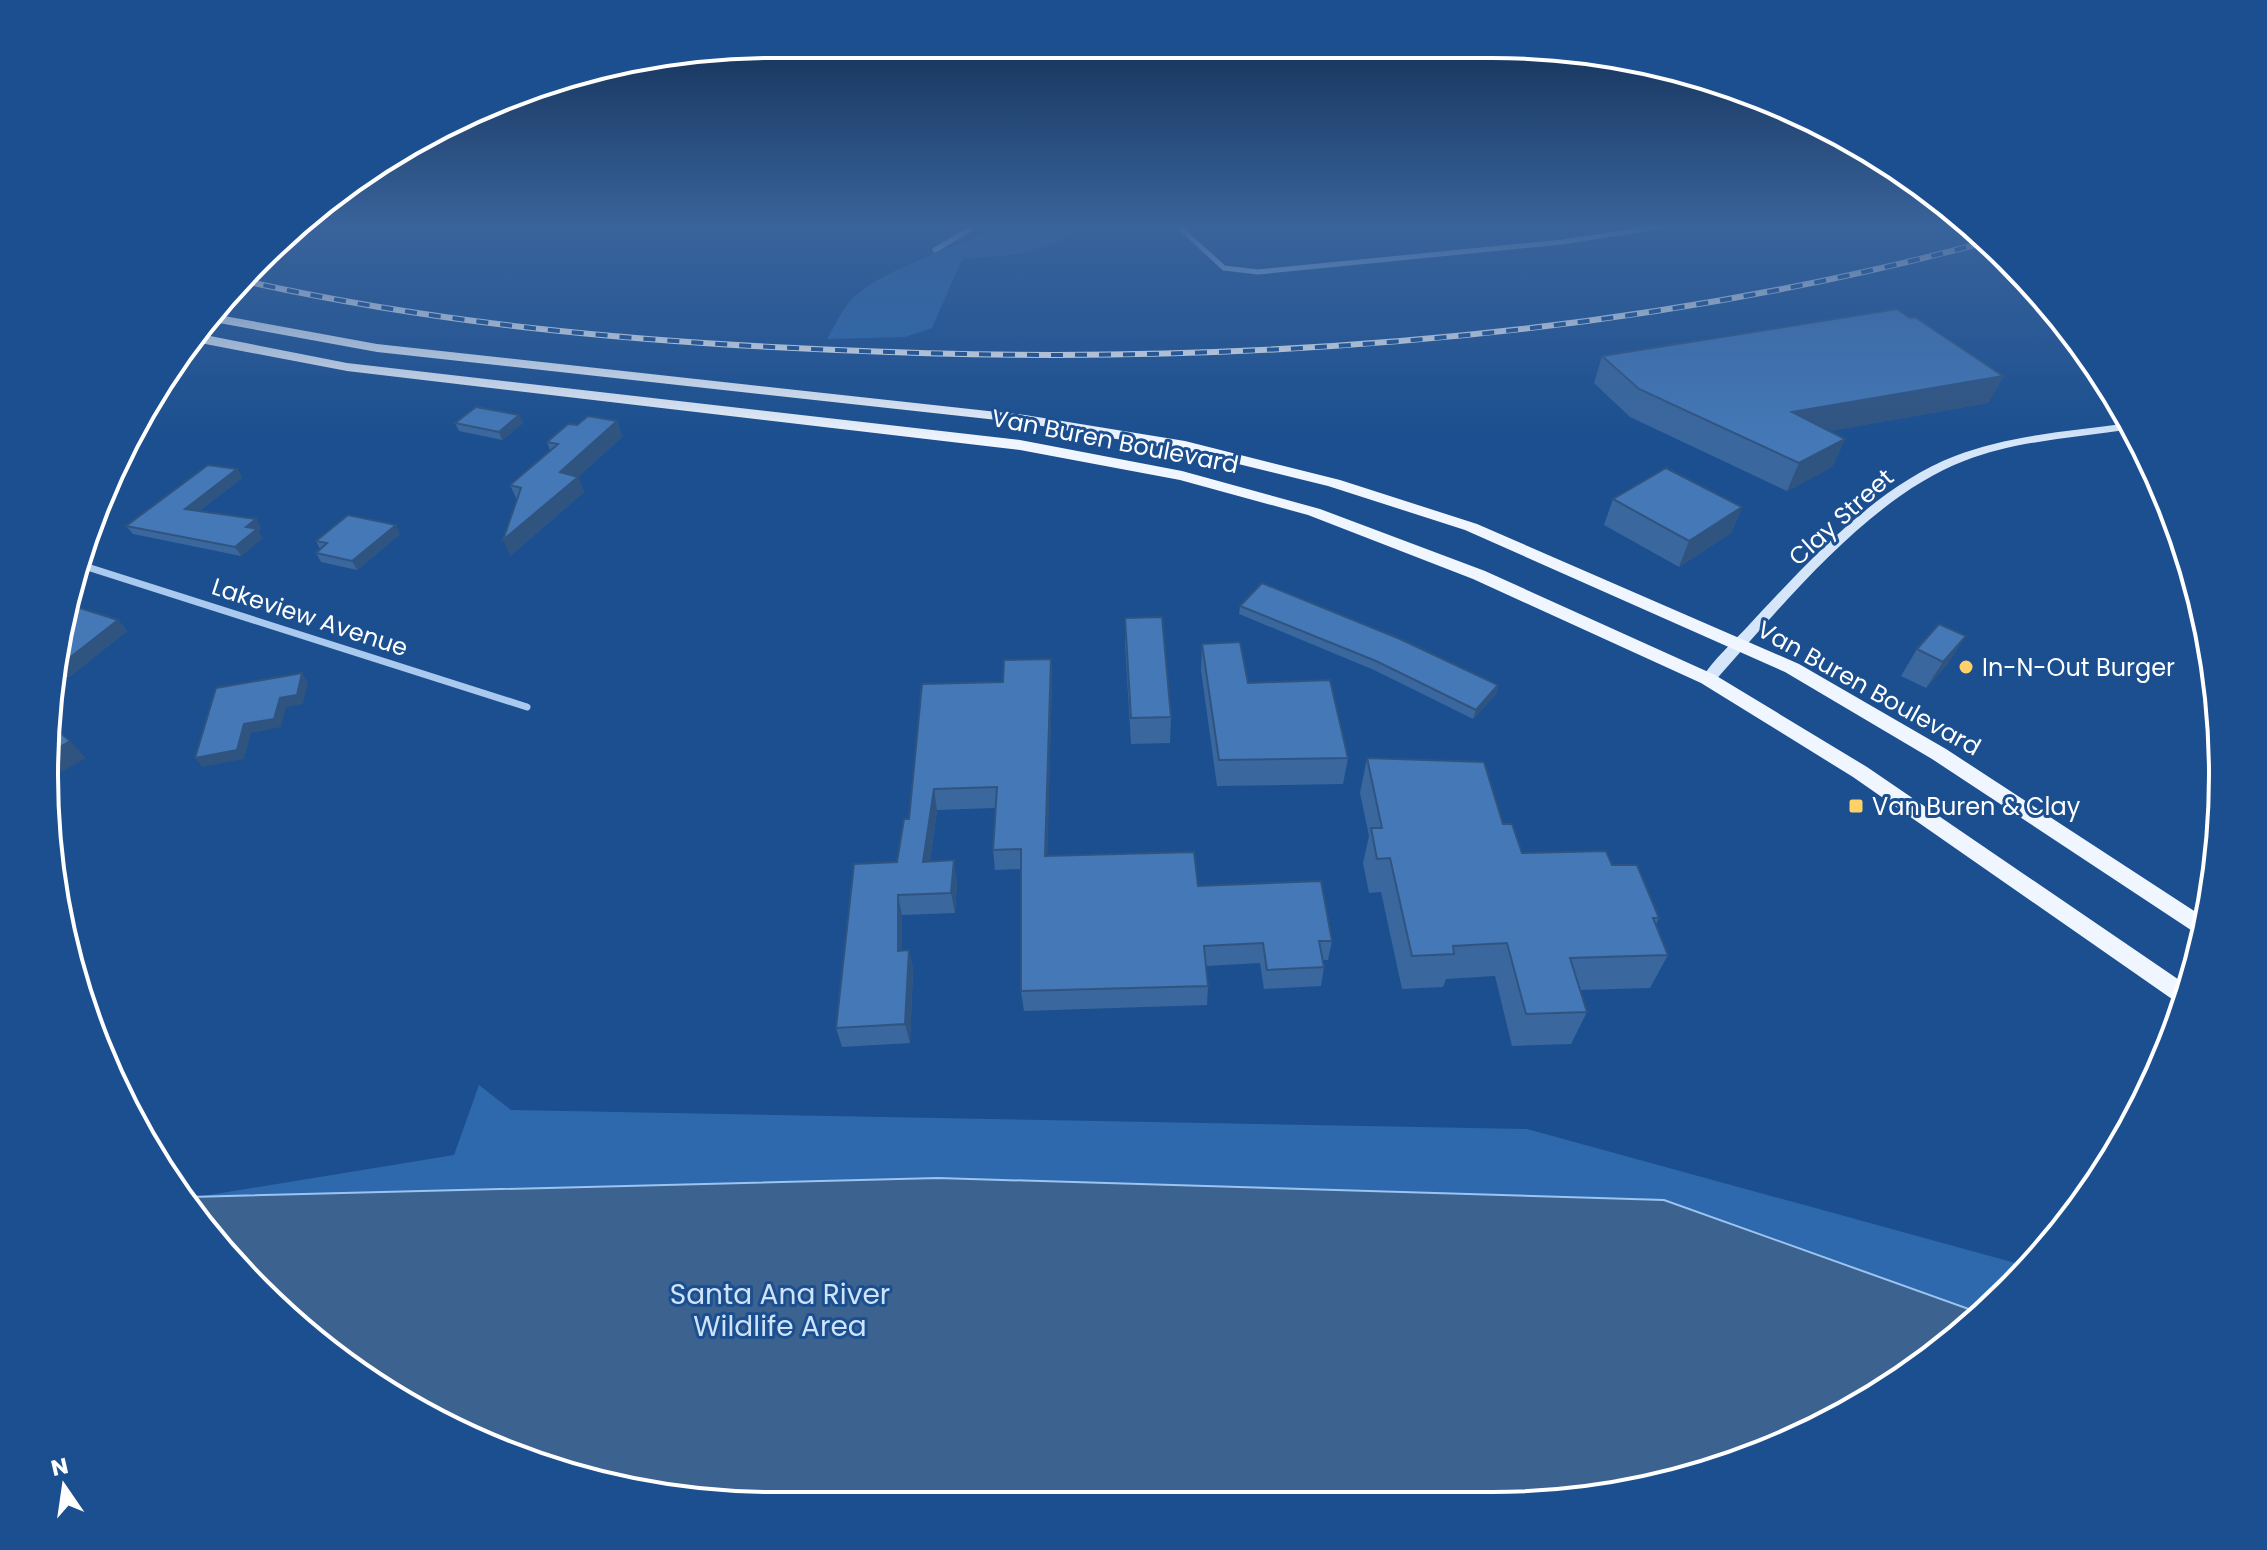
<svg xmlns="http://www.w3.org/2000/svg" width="2267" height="1550" font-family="Poppins,sans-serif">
<rect width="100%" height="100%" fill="#1b4f8f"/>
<g fill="#2e69ad">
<path d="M1000 225H1075L1057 243 1013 255 962 259 932 328 905 337 827 339C835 326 843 307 854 297 888 266 958 248 1000 225Z"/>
<polygon points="479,1085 511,1110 1527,1129 2030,1267 2009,1292 1816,1430 1634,1492 1492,1506 775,1506 632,1492 495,1450 369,1383 258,1292 191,1198 454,1155"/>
</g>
<polygon fill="#3c6290" stroke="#9cc4f0" stroke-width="2" points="938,1178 1664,1200 1980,1313 1816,1430 1634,1492 1492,1506 775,1506 632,1492 495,1450 369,1383 258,1292 190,1197"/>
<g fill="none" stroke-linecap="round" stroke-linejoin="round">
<g stroke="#a9c9ee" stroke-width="5">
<polyline points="1177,225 1224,268 1258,272 1562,242 1669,225"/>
<polyline points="935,250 977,225"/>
</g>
<polyline stroke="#a9c9ee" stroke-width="7" points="81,565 527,707"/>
<path fill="#d6e6fa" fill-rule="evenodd" d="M2129 423 2132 429C2076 438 2017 440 1964 461 1869 497 1780 608 1713 683L1708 684 1701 679C1714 659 1733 642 1749 625 1806 564 1876 486 1955 456 2010 435 2071 431 2129 423Z"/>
<g fill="#f0f6ff" fill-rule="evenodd">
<polygon points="213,314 377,344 1025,415 1185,441 1340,480 1477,524 1799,664 1946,749 2208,920 2203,938 1932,759 1785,672 1465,530 1328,486 1185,451 1025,423 377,352 208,321"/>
<polygon points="200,334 347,363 1020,440 1182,471 1320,509 1485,571 1715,675 1867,767 2188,986 2182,1006 1853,777 1701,683 1473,579 1308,515 1180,480 1020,450 347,371 195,342"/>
</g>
<g stroke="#fff" stroke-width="6">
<path id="rail" d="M240 280C436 324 636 342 837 350 1221 367 1613 342 1986 242"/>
</g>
<use href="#rail" stroke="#1b4f8f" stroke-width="4" stroke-dasharray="12" stroke-linecap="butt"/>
</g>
<g fill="#3a679d">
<polygon points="1602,356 2003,376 1988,403 1829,431 1845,439 1832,467 1787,491 1630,417 1594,383"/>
<polygon points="519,415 523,423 502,440 459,431 455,423"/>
<polygon points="617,421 622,437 578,477 584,492 510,556 517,500 510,485 550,450 547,442 577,425"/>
<polygon points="237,469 242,478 199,511 256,519 261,528 258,531 263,538 241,556 133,534 126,526"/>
<polygon points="1613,499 1742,507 1731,533 1679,567 1604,525"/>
<polygon points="400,534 357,570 321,562 316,553 320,549 316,541"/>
<polygon points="70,605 118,620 127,631 69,677 52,673"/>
<polygon points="1240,606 1498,685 1496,694 1473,719 1374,670 1239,614"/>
<polygon points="1125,618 1171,717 1170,743 1131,744 1125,644"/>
<polygon points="1202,644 1248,683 1348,758 1343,784 1217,786 1201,670"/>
<polygon points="1917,649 1949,662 1926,688 1901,676"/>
<polygon points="1051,659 1052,680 1047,856 1198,886 1332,941 1328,960 1323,960 1324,967 1321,986 1264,989 1260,963 1206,966 1208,986 1207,1005 1024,1011 1021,991 1021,869 995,870 993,850 995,808 937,810 930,861 957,881 955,913 902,915 902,951 909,950 913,970 910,1043 842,1047 836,1028 897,862 909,819 1003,682"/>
<polygon points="1367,758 1503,824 1522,853 1612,865 1659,918 1656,924 1668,955 1650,988 1580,990 1587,1012 1571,1044 1512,1046 1495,976 1446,979 1443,987 1402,989 1381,892 1369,893 1363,863 1369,836 1360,793"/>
</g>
<g fill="#305480">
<polygon points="2003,376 1988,403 1780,440 1792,412"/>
<polygon points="519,415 523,423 502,440 499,432"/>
<polygon points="617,421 622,437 578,477 584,492 510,556 503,540 560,472"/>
<polygon points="1845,439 1832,467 1787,491 1799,463"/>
<polygon points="237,469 242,478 191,517 185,509"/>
<polygon points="1742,507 1731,533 1679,567 1689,541"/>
<polygon points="256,519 261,528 258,531 263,538 241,556 235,547 246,527"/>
<polygon points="396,525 400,534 357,570 352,561"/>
<polygon points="118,620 127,631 69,677 59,666"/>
<polygon points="1966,636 1949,662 1926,688 1943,662"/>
<polygon points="1051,659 1052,680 1047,877 1045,856"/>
<polygon points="302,673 308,682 303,704 286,707 281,727 251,733 244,759 202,767 195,758 280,698"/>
<polygon points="1498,685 1496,694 1473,719 1476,710"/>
<polygon points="70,741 86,758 53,777 53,751"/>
<polygon points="934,789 937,810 927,882 923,862"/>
<polygon points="954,860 957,881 955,913 951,893"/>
<polygon points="898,895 902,915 902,971 898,951"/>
<polygon points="909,950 913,970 910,1043 905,1024"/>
</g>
<g fill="#4478b7" stroke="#305480" stroke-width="2">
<polygon points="1897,309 1910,318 1915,317 2003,376 1792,412 1845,439 1799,463 1639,389 1602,356"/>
<polygon points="476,407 519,415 499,432 455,423"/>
<polygon points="588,416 617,421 560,472 578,477 503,540 521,488 510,485 558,444 547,442 568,424 577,425"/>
<polygon points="208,465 237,469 185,509 256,519 246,527 257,529 235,547 126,526"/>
<polygon points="1666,468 1742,507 1689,541 1613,499"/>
<polygon points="348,515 396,525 352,561 316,553 327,543 316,541"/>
<polygon points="1262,583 1400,639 1498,685 1476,710 1376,661 1240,606"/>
<polygon points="70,605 118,620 59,666 54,665"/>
<polygon points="1162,617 1171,717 1131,718 1125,618"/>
<polygon points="1939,624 1966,636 1943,662 1917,649"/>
<polygon points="1240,642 1248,683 1330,680 1348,758 1219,760 1202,644"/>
<polygon points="1051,659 1045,856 1194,852 1198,886 1321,881 1332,941 1319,941 1324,967 1267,970 1263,943 1204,946 1208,986 1021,991 1021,849 993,850 997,787 934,789 923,862 954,860 951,893 898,895 898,951 909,950 905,1024 836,1028 854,864 897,862 904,819 909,819 922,684 1003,682 1004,660"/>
<polygon points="302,673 297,695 280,698 274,719 244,724 237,750 195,758 216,688"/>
<polygon points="52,726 70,741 53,751"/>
<polygon points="1367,758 1484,762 1503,824 1512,824 1522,853 1606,851 1612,865 1637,865 1659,918 1653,918 1668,955 1570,958 1587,1012 1526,1014 1507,943 1453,946 1454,954 1412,956 1390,858 1377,859 1371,828 1382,828"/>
</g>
<linearGradient id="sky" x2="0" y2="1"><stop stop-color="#0f2b4f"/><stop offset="0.51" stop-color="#39639b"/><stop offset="1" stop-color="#39639b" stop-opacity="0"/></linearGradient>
<rect width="2267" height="442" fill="url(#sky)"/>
<g fill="#ffd166" stroke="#1b4f8f" stroke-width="3">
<circle cx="1966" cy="667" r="8"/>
<rect x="1848" y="798" width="16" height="16" rx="4"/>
</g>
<g text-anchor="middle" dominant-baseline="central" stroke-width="6" stroke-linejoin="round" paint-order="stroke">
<g font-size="24" fill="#fff" stroke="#1b4f8f">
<text transform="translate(1115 441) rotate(11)">Van Buren Boulevard</text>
<text transform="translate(1841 517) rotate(-42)">Clay Street</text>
<text transform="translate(310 617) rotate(18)">Lakeview Avenue</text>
<text transform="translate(1869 688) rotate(29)">Van Buren Boulevard</text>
</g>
<g font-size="24" fill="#fff" stroke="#1b4f8f" text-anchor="start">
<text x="1982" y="667">In-N-Out Burger</text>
<text x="1872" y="806">Van Buren &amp; Clay</text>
</g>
<g font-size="28" fill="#cfe3fa" stroke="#1b4f8f">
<text x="780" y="1294">Santa Ana River<tspan x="780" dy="32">Wildlife Area</tspan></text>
</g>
</g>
<path d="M0 0H2267V1550H0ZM775 58H1492A717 717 0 0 1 2209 775V775A717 717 0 0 1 1492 1492H775A717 717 0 0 1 58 775V775A717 717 0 0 1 775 58Z" fill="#1b4f8f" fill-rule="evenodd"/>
<path fill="none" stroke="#fff" stroke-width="4" d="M775 58H1492A717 717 0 0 1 2209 775V775A717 717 0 0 1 1492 1492H775A717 717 0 0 1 58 775V775A717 717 0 0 1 775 58Z"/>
<g transform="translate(64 1486) rotate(347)" stroke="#1b4f8f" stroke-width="6" paint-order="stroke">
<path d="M0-6L14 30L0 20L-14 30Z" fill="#ffffff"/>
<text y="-12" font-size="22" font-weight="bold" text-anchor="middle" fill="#ffffff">N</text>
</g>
</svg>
